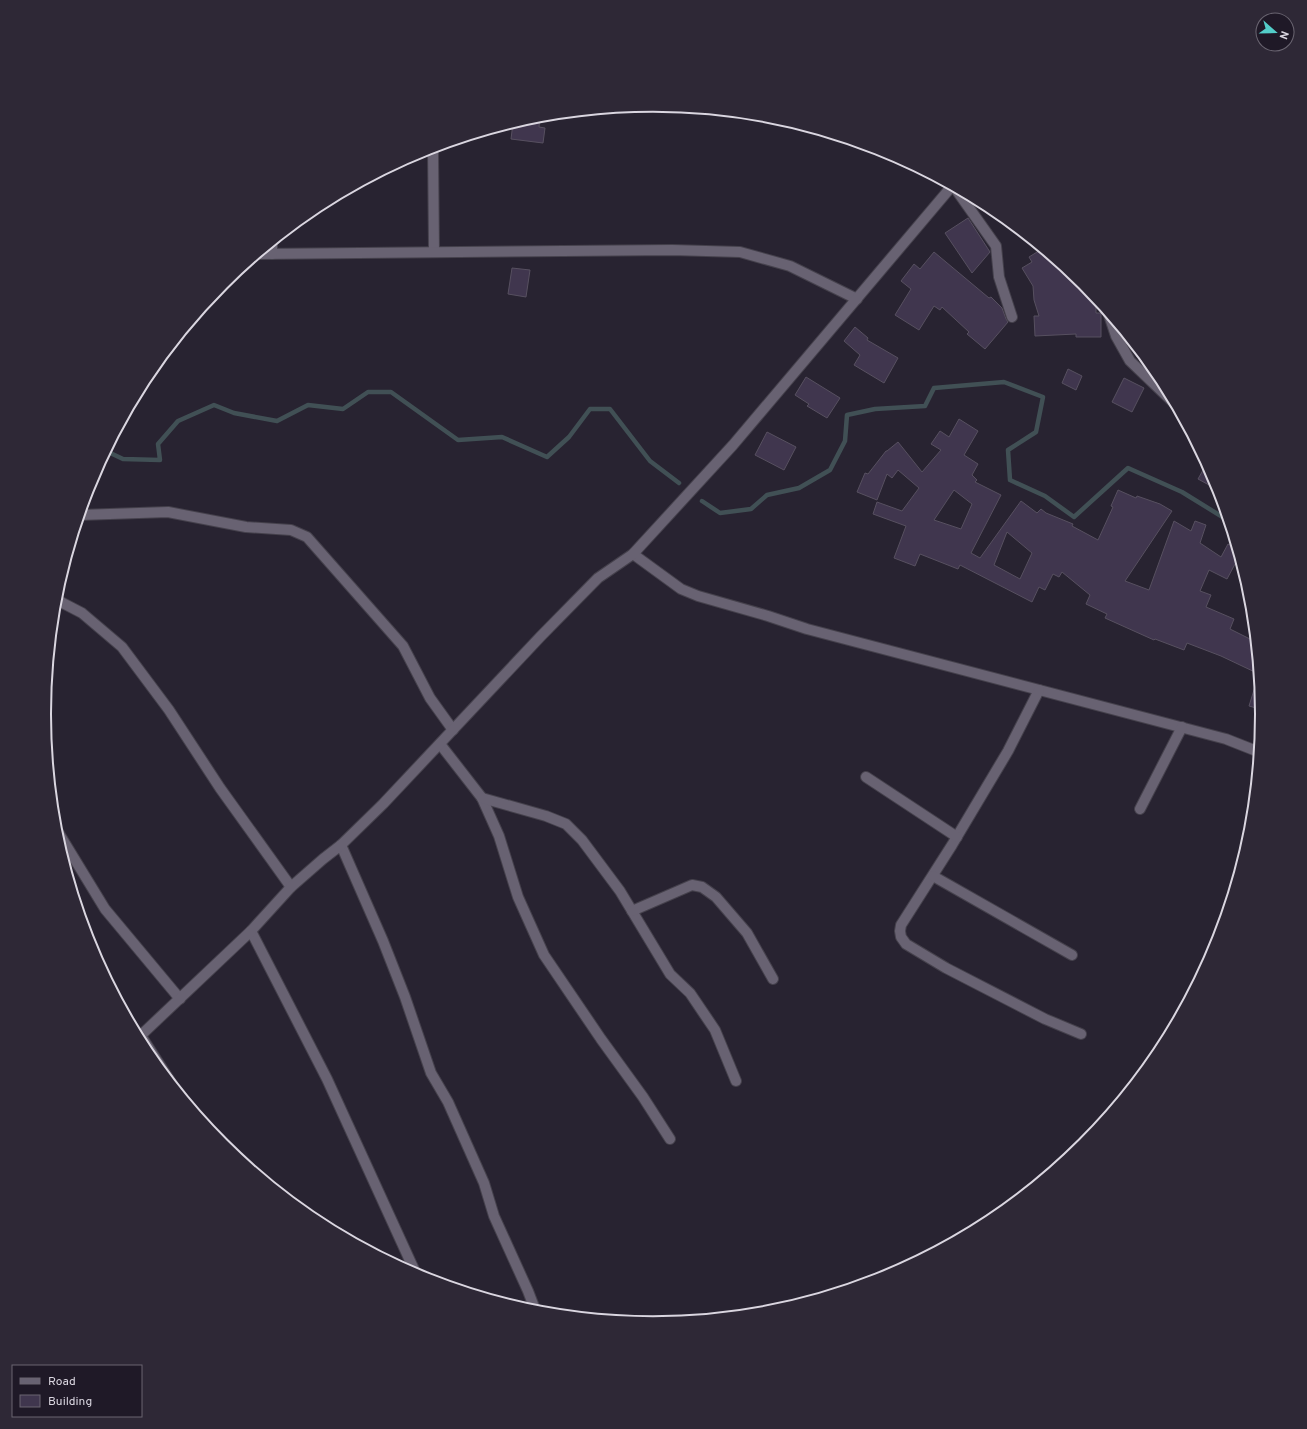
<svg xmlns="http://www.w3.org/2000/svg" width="1307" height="1429" font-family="Overpass,sans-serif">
<rect width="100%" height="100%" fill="#282331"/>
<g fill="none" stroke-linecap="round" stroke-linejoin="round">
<g stroke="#415055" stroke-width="4.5">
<polyline points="106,451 123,459 160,460 158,444 178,421 214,405 234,413 277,421 308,405 343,409 368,392 391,392 458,440 502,437 547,457 569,437 590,409 610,409 650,461 679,483"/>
<polyline points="702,501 720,513 751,509 767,495 799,488 830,470 845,441 847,415 875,409 925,406 934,388 1004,382 1043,397 1036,432 1008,450 1010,480 1045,496 1074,517 1128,468 1182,492 1229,521"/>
</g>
</g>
<g fill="#40364e" stroke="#575060" fill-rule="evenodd">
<polygon points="540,116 539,127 545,128 543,143 511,139 513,123"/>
<polygon points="968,218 990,252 972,273 945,233"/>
<polygon points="1042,249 1085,284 1096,298 1096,313 1101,313 1101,337 1076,337 1076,334 1035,336 1034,316 1039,316 1034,300 1033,286 1022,268 1032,262 1029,257"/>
<polygon points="934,252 989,298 991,297 1002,308 1006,319 1008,322 985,349 967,334 969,332 942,307 940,310 934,306 919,330 895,315 911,289 901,281 914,264 920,269"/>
<polygon points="512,268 530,270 526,297 508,294"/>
<polygon points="855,327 868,338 867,340 898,358 884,383 854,365 860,355 844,341"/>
<polygon points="1068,369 1082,376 1076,390 1062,383"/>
<polygon points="806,377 840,398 827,418 807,406 809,404 795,395"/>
<polygon points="1124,378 1144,388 1132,412 1112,402"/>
<path d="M959 419 978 431 964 455 978 464 972 475 977 480 975 482 1001 495 971 553 980 558 1021 501 1037 513 1041 509 1046 513 1073 524 1072 526 1098 540 1113 507 1111 506 1118 490 1136 498 1137 496 1160 504 1172 511 1125 581 1149 590 1174 521 1191 531 1195 521 1206 525 1200 543 1221 557 1228 544 1237 549 1243 568 1235 564 1227 579 1209 570 1200 591 1211 595 1206 607 1234 619 1230 629 1256 642 1263 710 1249 706 1259 674 1221 656 1187 643 1184 650 1155 639 1154 640 1105 618 1107 614 1086 604 1090 595 1062 572 1059 577 1053 574 1045 590 1039 587 1032 602 960 565 958 569 920 554 915 566 894 558 906 526 873 514 877 502 902 511 919 488 898 470 892 478 887 474 877 500 857 492 865 473 868 474 886 451H887L898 442 922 472 941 450 931 444 940 431 949 437ZM954 490 972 504 961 529 934 520ZM1007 532 1032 553 1020 579 994 565Z"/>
<polygon points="767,432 796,447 784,470 755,455"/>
<polygon points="1207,463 1217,481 1220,491 1198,479"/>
</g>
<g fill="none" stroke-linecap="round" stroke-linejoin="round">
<g stroke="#45414c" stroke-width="12">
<g id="minor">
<polyline points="433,148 434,252"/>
<polyline points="955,188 996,246 999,277 1012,317"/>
<polyline points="258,254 672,250 740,252 790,266 857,299"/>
<polyline points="272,254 272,243"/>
<polyline points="1108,312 1116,336 1130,361 1176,405"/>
<polyline points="80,515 168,512 246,527 291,530 307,537 403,646 430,698 453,730"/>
<polyline points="633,554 681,589 698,596 768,616 807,629 1226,739 1259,752"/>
<polyline points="55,599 82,613 122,647 169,710 220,788 291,887"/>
<polyline points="1039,690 1008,751 952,845 901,925 900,931 901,937 906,944 946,968 1045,1019 1081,1034"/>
<polyline points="440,744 482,798 499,836 518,897 544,955 601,1039 643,1097 670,1139"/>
<polyline points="866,777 957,837"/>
<polyline points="482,798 546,816 566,824 582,840 620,891 670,974 690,993 715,1030 736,1081"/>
<polyline points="1140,809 1182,727"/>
<polyline points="55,827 105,909 180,999"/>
<polyline points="341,845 383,941 405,997 431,1073 448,1102 484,1183 494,1216 528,1291 536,1312"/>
<polyline points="933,876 1072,955"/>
<polyline points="632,911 692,885 702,887 716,897 747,933 773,979"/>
<polyline points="251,931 327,1079 417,1276"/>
<polyline points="141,1036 172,1084"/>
<polyline points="138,1038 251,931 291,887 323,859 341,845 383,804 541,636 598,578 633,554 733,445 952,186"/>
</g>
</g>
<use href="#minor" stroke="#686272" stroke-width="10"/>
</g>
<path d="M0 0H1307V1429H0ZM51 714a602 602 0 1 1 1204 0a602 602 0 1 1-1204 0Z" fill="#2e2836" fill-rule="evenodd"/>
<path fill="none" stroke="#dad6e0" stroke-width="2" d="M51 714a602 602 0 1 1 1204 0a602 602 0 1 1-1204 0Z"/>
<rect x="12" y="1365" width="130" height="52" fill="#1f1927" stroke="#6a6571"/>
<rect x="20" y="1378" width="20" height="6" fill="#686272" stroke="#6a6571"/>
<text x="48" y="1385" font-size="12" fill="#dad6e0">Road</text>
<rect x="20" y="1395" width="20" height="12" fill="#40364e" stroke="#6a6571"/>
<text x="48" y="1405" font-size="12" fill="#dad6e0">Building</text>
<g transform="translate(1275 32) rotate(110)"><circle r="19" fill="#1f1927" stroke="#6a6571"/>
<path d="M0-3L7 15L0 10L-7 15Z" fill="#53cdc9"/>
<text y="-6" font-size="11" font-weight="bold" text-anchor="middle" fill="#dad6e0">N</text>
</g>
</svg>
